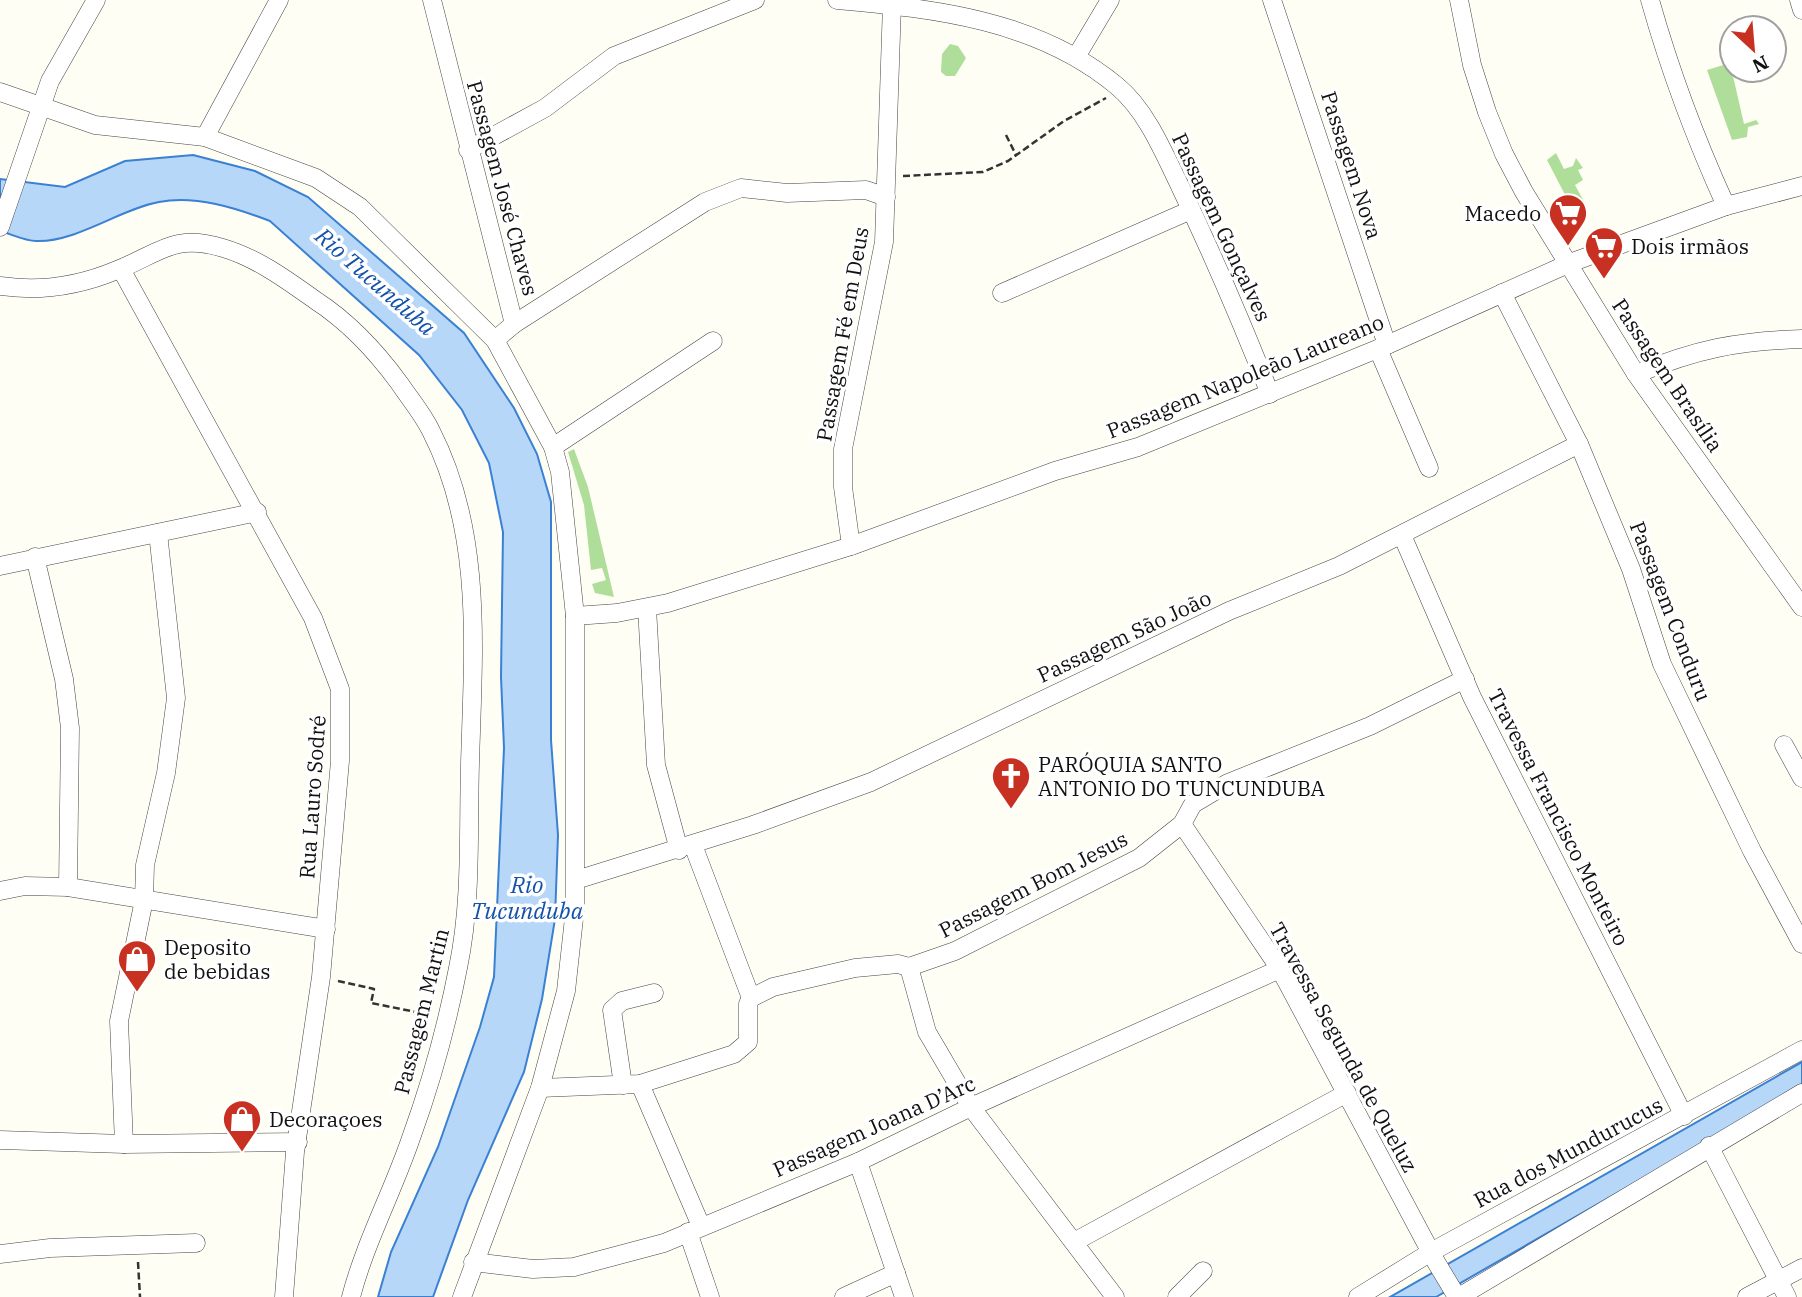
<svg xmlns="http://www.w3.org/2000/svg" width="1802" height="1297" font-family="'IBM Plex Serif',serif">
<rect width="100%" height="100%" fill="#fffef4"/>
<g fill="#afde9a">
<polygon points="950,44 958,46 966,58 955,76 946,76 941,72 942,54"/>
<polygon points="1730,63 1744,124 1756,120 1759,124 1748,127 1747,137 1732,140 1707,70"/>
<polygon points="1556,153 1564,169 1573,166 1576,158 1583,168 1578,170 1583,180 1575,185 1587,207 1575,214 1547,160"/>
<polygon points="574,449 588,487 614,597 595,593 592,584 606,580 602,568 591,570 584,505 568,452"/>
</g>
<g fill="#b7d7f9" stroke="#3a80d3" stroke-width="2">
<path d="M193 155 255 171 308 197 464 333 514 408 537 454 551 502V740L558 835 555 919 542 999 524 1072 468 1200 433 1297H378L391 1252 438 1147 480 1027 494 977 504 748 501 677 503 532 489 463 462 410 419 355 270 221C236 208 196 195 159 202 120 209 75 243 36 241 25 241 11 234 0 231V179L65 187 125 161Z"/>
<polygon points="1802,1062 1802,1087 1436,1297 1390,1297"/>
</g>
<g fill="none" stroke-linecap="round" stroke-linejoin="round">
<g stroke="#444" stroke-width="19">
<g id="minor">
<polyline points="432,0 514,324 495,340 553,447 560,472 575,616 575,909 566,991 540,1088 462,1297"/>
<path d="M837 0C936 9 1038 20 1117 86 1146 110 1163 151 1179 184 1212 253 1242 323 1270 394"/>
<polyline points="1272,0 1387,345"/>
<polyline points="1459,0 1472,65 1487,112 1504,154 1524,192 1636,374 1802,607"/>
<path d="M1650 0C1670 71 1695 138 1726 206"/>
<polyline points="1799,0 1802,10"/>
<polyline points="1076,57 1110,0"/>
<polyline points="0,92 95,125 205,137 316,178 360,207 495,340"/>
<polyline points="205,137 279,0"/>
<polyline points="468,150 545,108 614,56 755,0"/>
<polyline points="0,227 50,81 96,0"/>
<polyline points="121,269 313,618 340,689 340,761 321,977 295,1152 284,1297"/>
<path d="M0 286C41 292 79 286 117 270 160 253 174 233 223 248 257 258 287 280 315 300 349 322 376 351 400 384 410 399 423 414 431 431 484 534 473 652 470 764 468 832 472 901 458 968 447 1025 431 1083 411 1138 393 1191 365 1243 351 1297"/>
<polyline points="1002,293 1191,210"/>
<polyline points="1502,293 1579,444 1631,569 1662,664 1752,851 1802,944"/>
<polyline points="514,324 705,202 741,188 787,193 866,190 886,197"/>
<polyline points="1378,349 1429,468"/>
<path d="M1636 374C1697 349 1737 341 1802 339"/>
<polyline points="553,447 713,341"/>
<polyline points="1402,535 1472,697 1684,1116"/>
<polyline points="851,546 843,487 843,449 884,242 892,4"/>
<polyline points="35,557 64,679 70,728 68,887"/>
<polyline points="0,566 257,512"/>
<polyline points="647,608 656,765 679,850"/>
<polyline points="575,616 617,613 668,603 851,546 1055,471 1138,447 1387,345 1570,263 1726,206 1802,186"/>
<polyline points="1784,745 1802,778"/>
<polyline points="1182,824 1280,969 1436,1262 1457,1297"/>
<polyline points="693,845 751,998"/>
<polyline points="576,880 753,825 871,782 1229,611 1339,566 1579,444"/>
<polyline points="0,891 25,886 68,887 326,929"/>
<polyline points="909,967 927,1032 971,1107 1115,1297"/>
<polyline points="640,1084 701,1226"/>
<polyline points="623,1085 612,1010 622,1001 654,993"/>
<polyline points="540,1088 640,1084 734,1054 748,1042 748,1004 751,998 773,987 855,968 898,964 909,967 955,951 1139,858 1182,824 1193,804 1228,783 1370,726 1465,679"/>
<polyline points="0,1140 124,1144 298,1142"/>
<polyline points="124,1144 119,1021 144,900 145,865 166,773 176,698 158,533"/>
<polyline points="1709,1146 1787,1297"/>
<polyline points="858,1162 904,1297"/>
<polyline points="688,1232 710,1297"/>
<polyline points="1074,1242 1347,1093"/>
<polyline points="0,1254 50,1248 196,1243"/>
<polyline points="473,1262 533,1269 574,1267 664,1243 858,1162 971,1107 1280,969"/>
<polyline points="844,1297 896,1273"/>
<polyline points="1177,1297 1203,1271"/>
<polyline points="1358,1297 1431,1252 1802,1050"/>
<polyline points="1459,1297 1802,1093"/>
<polyline points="1747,1297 1802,1268"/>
</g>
</g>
<g stroke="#333" stroke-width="2.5" stroke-dasharray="7 3.5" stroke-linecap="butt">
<polyline points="1006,135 1016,155"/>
<polyline points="903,176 983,172 1008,161 1064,121 1106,98"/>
<polyline points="338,981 374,989 371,1003 431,1015"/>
<polyline points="138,1262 140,1297"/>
</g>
<use href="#minor" stroke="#fff" stroke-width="18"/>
</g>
<defs>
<g id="supermarket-pin" transform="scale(2.0125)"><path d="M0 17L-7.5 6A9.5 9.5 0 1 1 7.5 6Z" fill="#c83122" stroke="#fff"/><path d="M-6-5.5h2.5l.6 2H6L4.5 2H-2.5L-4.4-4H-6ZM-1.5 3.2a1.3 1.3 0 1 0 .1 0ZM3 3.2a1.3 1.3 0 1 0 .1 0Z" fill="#fff"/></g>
<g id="church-pin" transform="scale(2.0125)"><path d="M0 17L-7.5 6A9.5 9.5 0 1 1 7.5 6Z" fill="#c83122" stroke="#fff"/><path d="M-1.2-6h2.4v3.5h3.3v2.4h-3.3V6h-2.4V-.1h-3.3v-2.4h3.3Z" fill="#fff"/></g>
<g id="shop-pin" transform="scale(2.0125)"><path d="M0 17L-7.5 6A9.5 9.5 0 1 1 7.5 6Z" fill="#c83122" stroke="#fff"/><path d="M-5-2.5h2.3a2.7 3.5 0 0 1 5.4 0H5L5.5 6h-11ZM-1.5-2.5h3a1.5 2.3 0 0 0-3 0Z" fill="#fff"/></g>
</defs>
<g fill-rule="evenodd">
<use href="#supermarket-pin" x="1568" y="213"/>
<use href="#supermarket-pin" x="1604" y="246"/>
<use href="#church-pin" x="1011" y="776"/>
<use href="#shop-pin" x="137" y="959"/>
<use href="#shop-pin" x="242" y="1119"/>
</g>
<g text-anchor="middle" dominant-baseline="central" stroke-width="7" stroke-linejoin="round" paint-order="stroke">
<g font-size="21" fill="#111" stroke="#fff">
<text transform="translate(1352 165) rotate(72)">Passagem Nova</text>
<text transform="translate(503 188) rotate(75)">Passagem José Chaves</text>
<text transform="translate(1222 227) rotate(65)">Passagem Gonçalves</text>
<text transform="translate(842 334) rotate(-80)">Passagem Fé em Deus</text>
<text transform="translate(1668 375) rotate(56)">Passagem Brasília</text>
<text transform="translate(1245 376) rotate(-22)">Passagem Napoleão Laureano</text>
<text transform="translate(1671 611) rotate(69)">Passagem Conduru</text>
<text transform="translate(1124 636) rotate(-25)">Passagem São João</text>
<text transform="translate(312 797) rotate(-86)">Rua Lauro Sodré</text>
<text transform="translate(1559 817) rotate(63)">Travessa Francisco Monteiro</text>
<text transform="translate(1033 884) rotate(-27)">Passagem Bom Jesus</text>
<text transform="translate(421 1011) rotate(-76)">Passagem Martin</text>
<text transform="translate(1344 1047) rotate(61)">Travessa Segunda de Queluz</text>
<text transform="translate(874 1126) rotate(-24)">Passagem Joana D’Arc</text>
<text transform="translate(1568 1152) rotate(-28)">Rua dos Mundurucus</text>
</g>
<g font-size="21" fill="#111" stroke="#fff" text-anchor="start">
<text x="1541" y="213" text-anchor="end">Macedo</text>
<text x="1631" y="246">Dois irmãos</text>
<text x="1038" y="764">PARÓQUIA SANTO<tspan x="1038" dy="24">ANTONIO DO TUNCUNDUBA</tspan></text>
<text x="164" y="947">Deposito<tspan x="164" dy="24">de bebidas</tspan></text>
<text x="269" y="1119">Decoraçoes</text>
</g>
<g font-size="23" font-style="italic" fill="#1352a9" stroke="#fff">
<text transform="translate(376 281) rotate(41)">Rio Tucunduba</text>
<text x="527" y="884">Rio<tspan x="527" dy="26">Tucunduba</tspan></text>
</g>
</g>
<g transform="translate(1753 49) rotate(154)"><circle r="33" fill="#ffffff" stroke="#a0a0a0" stroke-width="2"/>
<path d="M0-5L12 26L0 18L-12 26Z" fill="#c83122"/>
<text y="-10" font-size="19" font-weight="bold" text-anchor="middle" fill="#111111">N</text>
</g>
</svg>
